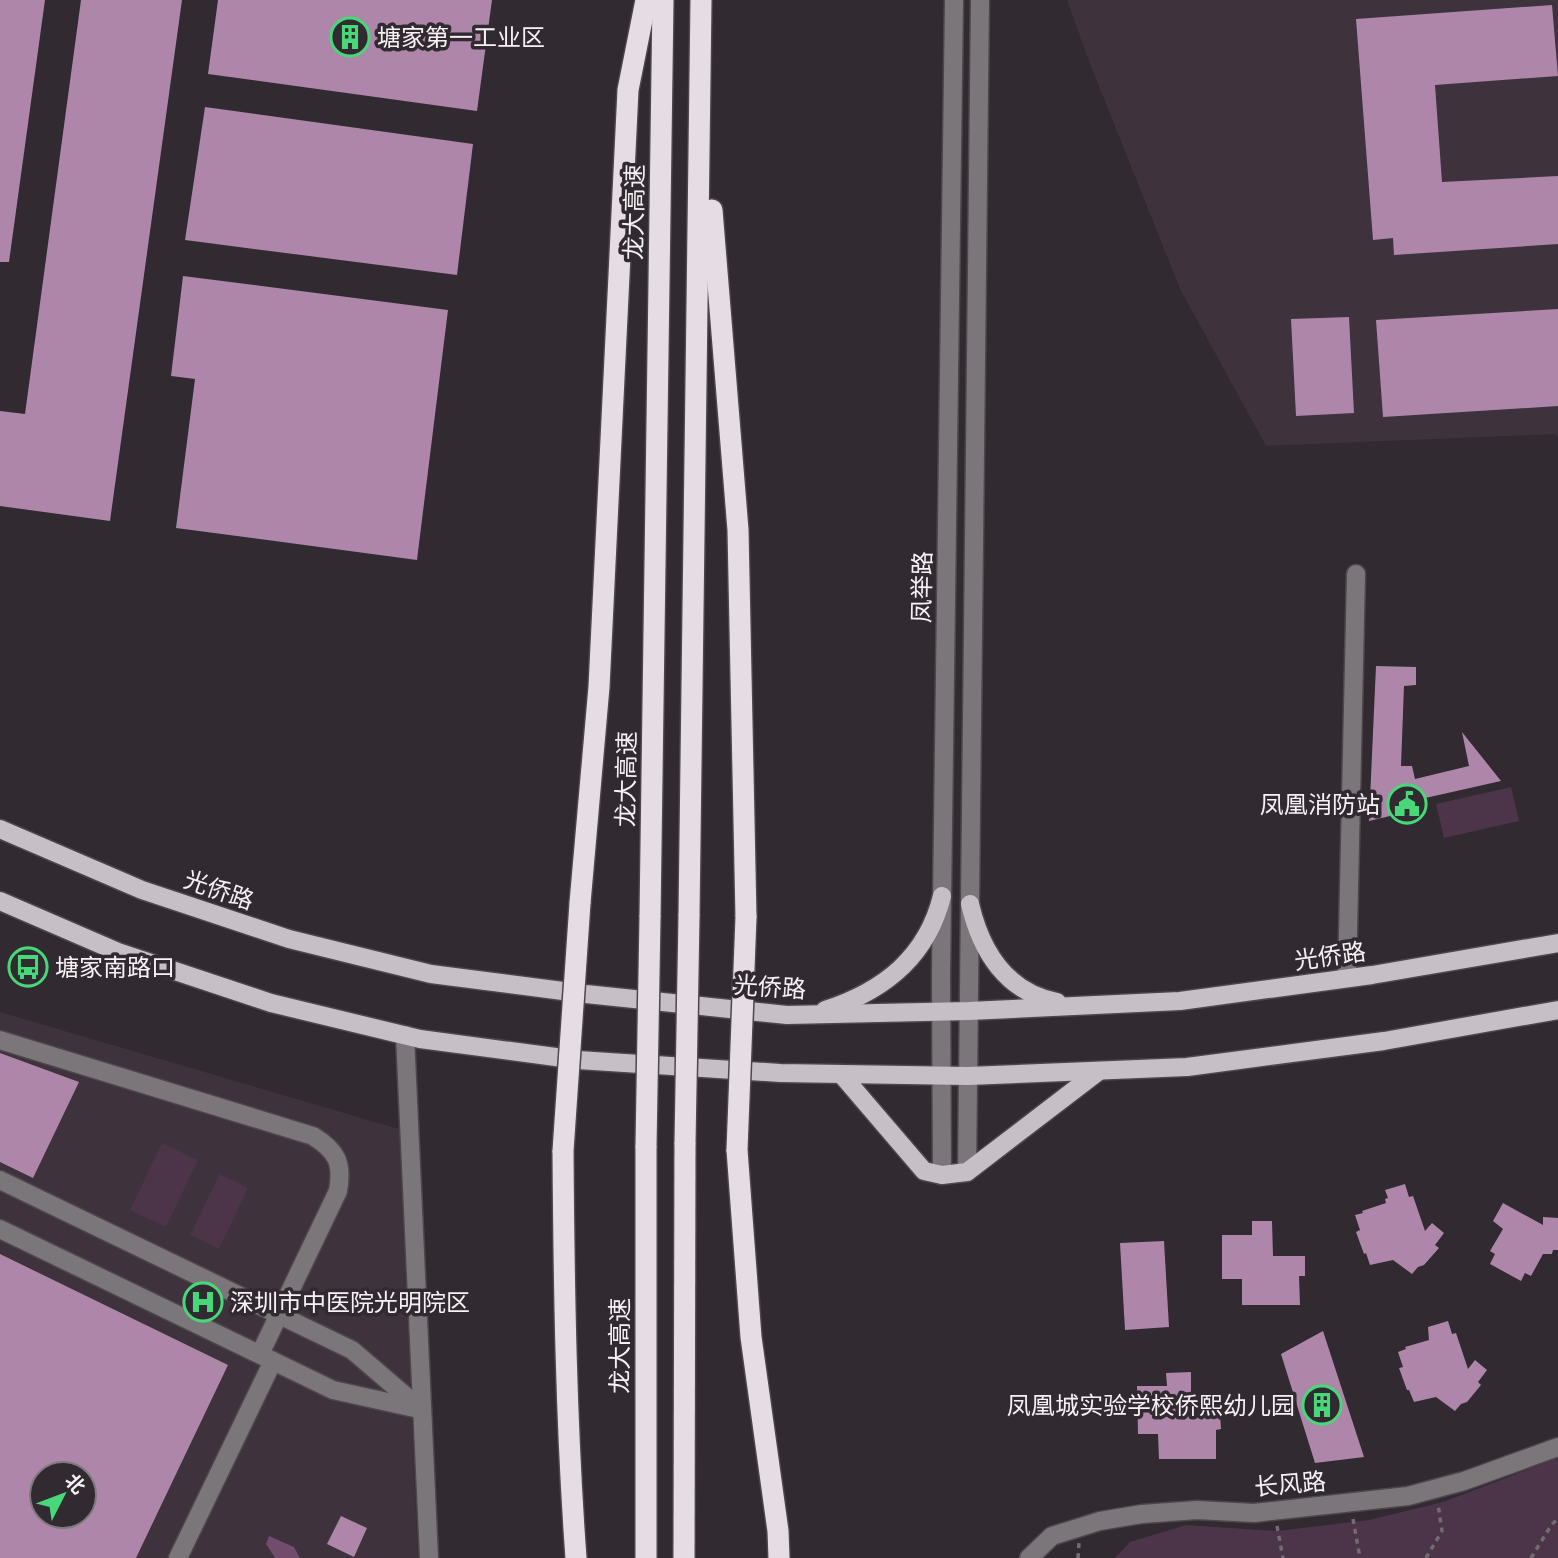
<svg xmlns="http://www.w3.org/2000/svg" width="1558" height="1558" font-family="Inter,'Noto Sans SC',sans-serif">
<rect width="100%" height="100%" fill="#312a30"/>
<g fill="#3e323c" fill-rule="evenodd">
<polygon points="1067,0 1558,0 1558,438 1556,434 1266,446 1180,289 1090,64"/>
<path d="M0 1012 399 1129 418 1558H0ZM42 1474H84V1516H42Z"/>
</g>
<g fill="#4c3449">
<polygon points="1511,787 1519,821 1444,838 1436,804"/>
<polygon points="162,1143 198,1160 166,1227 130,1210"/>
<polygon points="220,1174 248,1188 219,1249 190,1235"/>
<polygon points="1558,1458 1558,1558 1115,1558 1130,1542 1186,1525 1277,1531 1369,1520 1443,1502"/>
</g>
<polygon fill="#714c6d" points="269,1536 294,1547 300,1558 275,1558 266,1544"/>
<g fill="#ae86a9" fill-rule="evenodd">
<polygon points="0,0 45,0 9,262 0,262"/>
<polygon points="81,0 182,0 110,521 0,506 0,411 25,414"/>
<polygon points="218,0 492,0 477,111 208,74"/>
<polygon points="1552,5 1558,76 1435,85 1442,182 1558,176 1558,244 1394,255 1393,238 1373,240 1356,19"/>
<polygon points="205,107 473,144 457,275 185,240"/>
<polygon points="183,276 448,310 417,560 176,528 195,379 171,376"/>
<polygon points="1558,309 1558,406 1383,417 1376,320"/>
<polygon points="1349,317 1354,413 1296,416 1291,319"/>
<polygon points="1376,666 1416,667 1416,685 1404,686 1401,766 1412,766 1415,779 1469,766 1462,732 1501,781 1412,801 1411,811 1369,821"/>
<polygon points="0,1053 79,1082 33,1178 0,1162"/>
<polygon points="1405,1184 1409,1197 1413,1196 1425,1231 1432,1223 1444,1233 1435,1245 1439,1248 1424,1265 1418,1267 1412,1274 1393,1260 1370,1265 1366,1253 1364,1254 1356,1232 1360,1230 1355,1215 1363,1213 1362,1211 1386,1203 1385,1199 1388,1198 1385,1190"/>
<polygon points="1503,1203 1543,1225 1543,1217 1558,1218 1558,1250 1553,1250 1552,1254 1543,1254 1531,1276 1525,1273 1521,1281 1490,1264 1495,1254 1490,1251 1503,1229 1493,1221"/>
<polygon points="1252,1221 1272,1221 1273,1256 1305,1256 1305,1276 1299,1276 1300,1305 1242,1305 1242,1279 1222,1279 1222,1235 1252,1235"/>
<polygon points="1164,1241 1169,1327 1125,1330 1120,1243"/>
<path d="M0 1254 228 1365 136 1558H0ZM42 1474H84V1516H42Z"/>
<polygon points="1448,1321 1452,1334 1456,1333 1468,1369 1475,1360 1487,1370 1478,1382 1481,1385 1467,1402 1461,1404 1455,1411 1436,1397 1414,1402 1409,1390 1407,1390 1399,1368 1403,1367 1398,1352 1406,1349 1405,1347 1429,1340 1428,1327"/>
<polygon points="1323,1331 1364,1457 1315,1463 1281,1354"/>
<polygon points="1191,1372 1191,1414 1220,1413 1221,1429 1216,1430 1216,1459 1159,1459 1158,1434 1138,1434 1137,1386 1167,1386 1166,1373"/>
<polygon points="341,1516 367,1528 354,1557 327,1544"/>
</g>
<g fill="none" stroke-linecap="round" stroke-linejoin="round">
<g stroke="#4d464c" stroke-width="21">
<g id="minor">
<polyline points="1347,978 1356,574"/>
<polyline points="405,1035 429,1558"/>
<path d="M0 1040 313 1136C337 1151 343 1163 338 1191L260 1354"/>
<polyline points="967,1172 980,0"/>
<polyline points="942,1175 941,975 954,0"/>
<polyline points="0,1180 352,1350 422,1410"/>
<polyline points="0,1229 333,1390 419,1409"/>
<polyline points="178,1558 273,1361"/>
<polyline points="1029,1558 1052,1536 1100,1521 1142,1514 1197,1510 1254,1513 1408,1496 1464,1481 1558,1447"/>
</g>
</g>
<g stroke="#4d464c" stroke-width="21">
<g id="major">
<polyline points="0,829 142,890 289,939 431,974 586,994 787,1015 969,1011 1180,1001 1372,975 1558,943"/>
<polyline points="0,901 118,952 271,1003 420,1039 578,1060 780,1073 968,1076 1187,1067 1384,1041 1558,1010"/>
<path d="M970 904C981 951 1006 992 1057 1002"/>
<path d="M825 1010C884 991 927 957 942 896"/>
<polyline points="841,1074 924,1171 942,1175 967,1172 1099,1071"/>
</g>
</g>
<g stroke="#4d464c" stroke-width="24">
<g id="highway">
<polyline points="712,210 738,530 746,917"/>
<polyline points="580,903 599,687 628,90 646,0"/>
<polyline points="689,916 701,0"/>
<polyline points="650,917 663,0"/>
<polyline points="737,1150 751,1337 778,1531 779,1558"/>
<path d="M563 1151C564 1287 566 1422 576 1558"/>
<polyline points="646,1558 646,1146"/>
<polyline points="684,1558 685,1143"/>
</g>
</g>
<g stroke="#736c72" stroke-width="3.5" stroke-dasharray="5 5" stroke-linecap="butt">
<polyline points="1353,1519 1360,1558"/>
<polyline points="1277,1526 1283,1558"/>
<polyline points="1078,1558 1079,1543"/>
<polyline points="1426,1558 1442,1531 1438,1504"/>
<polyline points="1531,1558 1552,1524 1558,1519"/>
</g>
<use href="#minor" stroke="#7a7679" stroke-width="18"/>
<use href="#major" stroke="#c7bfc6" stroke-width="18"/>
<use href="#highway" stroke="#e6dce4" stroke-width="21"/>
<g stroke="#4d464c" stroke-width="24" stroke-linecap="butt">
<g id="highway-bridge">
<polyline points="685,1143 689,916"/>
<polyline points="646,1146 650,917"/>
<polyline points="737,1150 746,917"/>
<polyline points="563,1151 580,903"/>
</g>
</g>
<use href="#highway-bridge" stroke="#e6dce4" stroke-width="21"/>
</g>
<defs>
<g id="building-ring" transform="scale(2.0125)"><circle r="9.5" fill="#312a30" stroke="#48d779" stroke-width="1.5"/><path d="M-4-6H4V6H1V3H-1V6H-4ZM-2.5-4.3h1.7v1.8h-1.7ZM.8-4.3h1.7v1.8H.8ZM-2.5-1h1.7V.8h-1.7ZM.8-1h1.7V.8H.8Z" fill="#48d779"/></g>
<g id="civic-ring" transform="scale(2.0125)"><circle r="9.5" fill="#312a30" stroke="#48d779" stroke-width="1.5"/><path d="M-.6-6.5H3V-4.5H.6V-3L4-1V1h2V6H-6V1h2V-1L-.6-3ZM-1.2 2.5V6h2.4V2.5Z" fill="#48d779"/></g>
<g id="bus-ring" transform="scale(2.0125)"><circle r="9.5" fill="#312a30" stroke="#48d779" stroke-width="1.5"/><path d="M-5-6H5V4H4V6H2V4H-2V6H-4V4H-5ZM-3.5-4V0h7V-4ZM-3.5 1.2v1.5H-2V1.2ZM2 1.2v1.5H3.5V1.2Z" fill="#48d779"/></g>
<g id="hospital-ring" transform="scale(2.0125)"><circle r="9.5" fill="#312a30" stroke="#48d779" stroke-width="1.5"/><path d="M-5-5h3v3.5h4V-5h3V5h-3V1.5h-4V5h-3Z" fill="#48d779"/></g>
</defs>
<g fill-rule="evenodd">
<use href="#building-ring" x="350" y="37"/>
<use href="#civic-ring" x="1407" y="804"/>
<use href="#bus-ring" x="28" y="967"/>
<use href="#hospital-ring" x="203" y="1302"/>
<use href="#building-ring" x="1322" y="1405"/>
</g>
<g text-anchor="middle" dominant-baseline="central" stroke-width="7" stroke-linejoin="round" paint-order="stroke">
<g font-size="24" fill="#f6f1f5" stroke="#312a30" text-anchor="start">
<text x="377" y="37">塘家第一工业区</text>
<text x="1380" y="804" text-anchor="end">凤凰消防站</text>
<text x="55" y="967">塘家南路口</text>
<text x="230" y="1302">深圳市中医院光明院区</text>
<text x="1295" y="1405" text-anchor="end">凤凰城实验学校侨熙幼儿园</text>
</g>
<g font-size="24" fill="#f6f1f5" stroke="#312a30">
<text transform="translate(634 212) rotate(-89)">龙大高速</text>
<text transform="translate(922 587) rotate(-89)">凤举路</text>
<text transform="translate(626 779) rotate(-89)">龙大高速</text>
<text transform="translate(219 890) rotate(19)">光侨路</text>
<text transform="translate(1330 956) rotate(-8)">光侨路</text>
<text transform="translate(770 987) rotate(4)">光侨路</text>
<text transform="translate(619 1346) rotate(-90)">龙大高速</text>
<text transform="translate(1290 1484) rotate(-5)">长风路</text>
</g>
</g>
<g transform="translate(63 1495) rotate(48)"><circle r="33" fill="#312a30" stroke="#807a7f" stroke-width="2"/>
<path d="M0-5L12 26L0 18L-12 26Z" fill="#48d779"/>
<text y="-10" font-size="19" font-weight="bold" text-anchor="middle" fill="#f6f1f5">北</text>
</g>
</svg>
